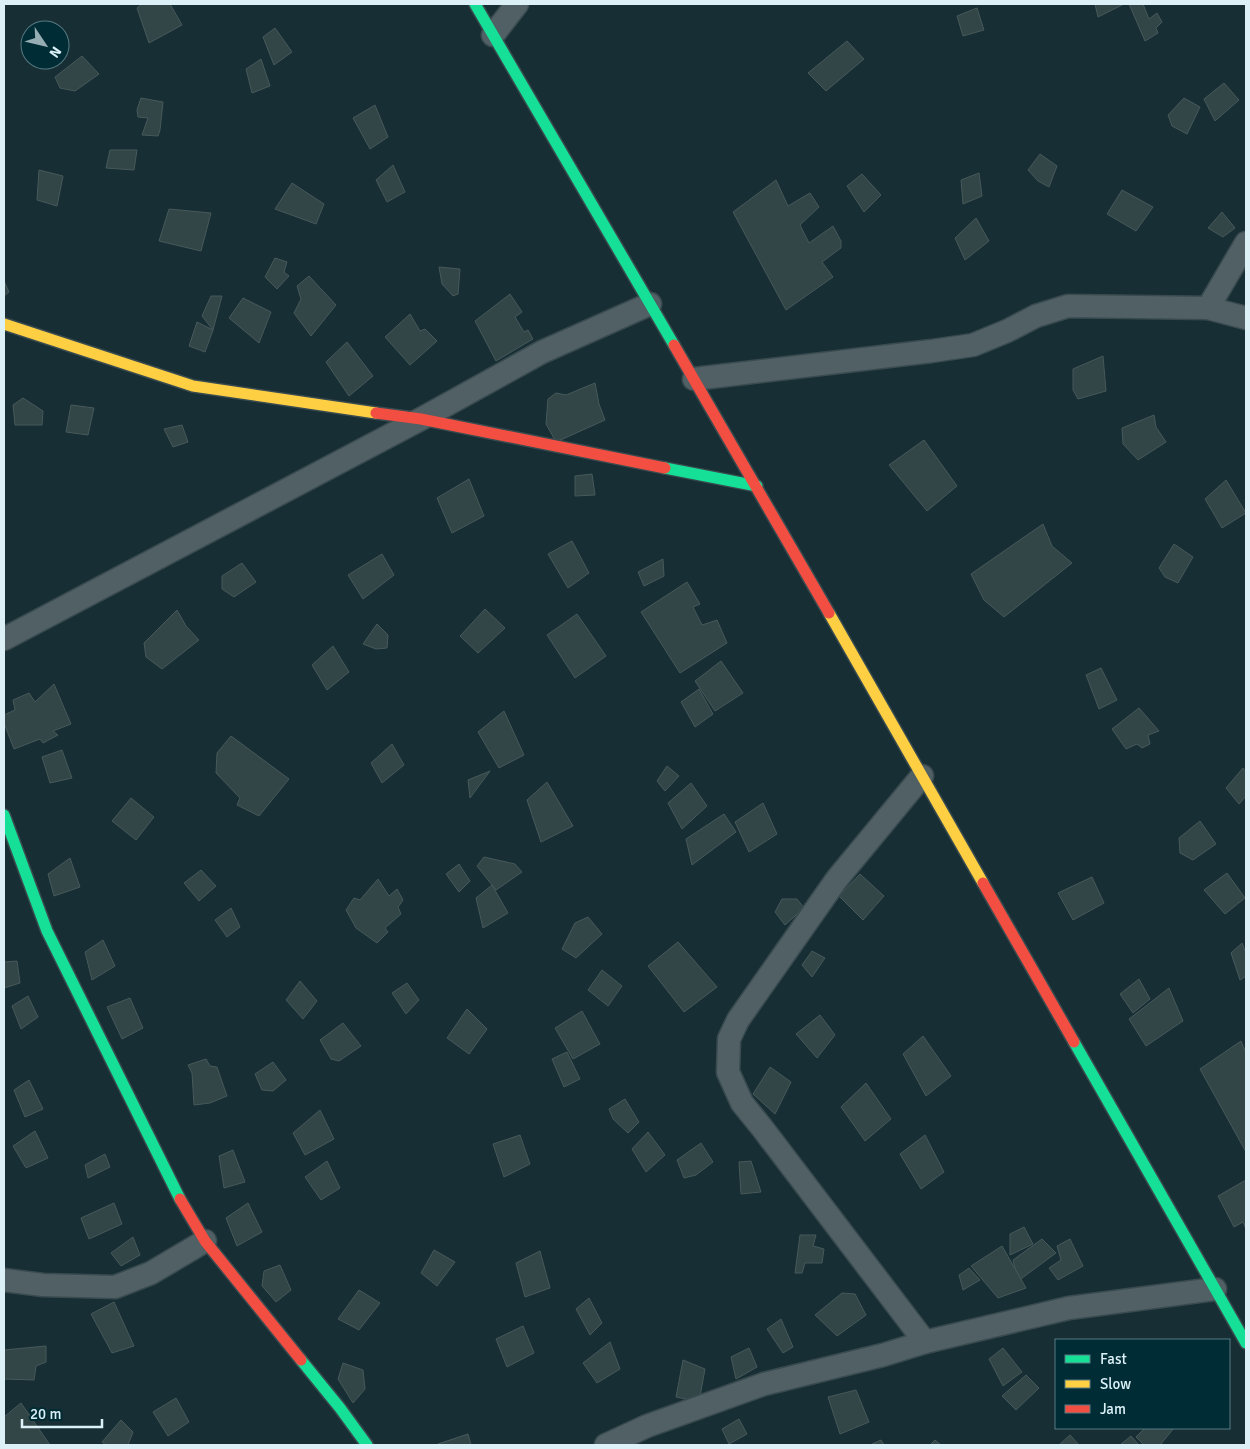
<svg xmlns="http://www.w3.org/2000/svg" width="1250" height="1449" font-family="Signika,sans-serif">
<rect width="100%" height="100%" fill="#172e34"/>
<g fill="#334647" stroke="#47595a">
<polygon points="142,4 170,4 182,25 149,43 137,8"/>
<polygon points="1095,4 1124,4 1098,17"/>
<polygon points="1129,4 1143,4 1149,19 1157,13 1162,22 1156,28 1158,33 1145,41"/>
<polygon points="977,8 984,30 963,36 957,16"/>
<polygon points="275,28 292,52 274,65 263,37"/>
<polygon points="847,41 864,59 826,91 808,73"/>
<polygon points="82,56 99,74 75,91 60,88 55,77"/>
<polygon points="261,59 270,86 252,93 246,69"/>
<polygon points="1224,83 1239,100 1215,121 1204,99"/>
<polygon points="141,98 163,102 160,130 158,136 142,135 148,118 138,117 137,110"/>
<polygon points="1184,98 1200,107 1187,134 1172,126 1168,115"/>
<polygon points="375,105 388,137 370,149 353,118"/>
<polygon points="110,150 137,150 134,170 106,168"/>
<polygon points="1040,154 1057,166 1049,187 1038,181 1028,170"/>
<polygon points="393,165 405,192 387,202 376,180"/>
<polygon points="39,170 63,176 57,206 37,200"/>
<polygon points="979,173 982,196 963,204 961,180"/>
<polygon points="862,174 881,195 864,212 847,186"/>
<polygon points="776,180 788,206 810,193 819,207 800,225 809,243 833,226 841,241 841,248 822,262 833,277 786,310 733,212"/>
<polygon points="292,183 324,204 316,224 275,209"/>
<polygon points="1122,190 1153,207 1136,231 1107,214"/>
<polygon points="169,209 211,213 201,251 159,241"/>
<polygon points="1222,212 1235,228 1223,237 1208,228"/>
<polygon points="976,218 989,241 965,260 955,238"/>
<polygon points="275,258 287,262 284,272 289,276 277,289 265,277"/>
<polygon points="439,267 460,269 458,294 453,296 442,284"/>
<polygon points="309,276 336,305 311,336 294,313 301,299 297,286"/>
<polygon points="4,281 9,292 4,296"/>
<polygon points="510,294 522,312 515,317 524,332 528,330 533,339 496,361 475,321"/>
<polygon points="211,296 222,296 213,330 202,316"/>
<polygon points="243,298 271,312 259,343 229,318"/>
<polygon points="410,314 420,331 425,329 437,341 410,365 385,337"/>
<polygon points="197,322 213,330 205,352 189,346"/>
<polygon points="347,342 373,376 349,396 326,362"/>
<polygon points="1103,356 1106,391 1078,399 1073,390 1073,369"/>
<polygon points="595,383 599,404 605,420 556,442 546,424 548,399 556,393 566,395"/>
<polygon points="23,398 43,411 42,425 15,425 13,405"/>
<polygon points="71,405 94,408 88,435 66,432"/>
<polygon points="1154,415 1156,427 1166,442 1138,460 1123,444 1122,428"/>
<polygon points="182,425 188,442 173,447 164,429"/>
<polygon points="924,440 957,486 927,511 889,465"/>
<polygon points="592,474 595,495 575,496 575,476"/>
<polygon points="469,479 484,516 452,533 437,498"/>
<polygon points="1226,480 1246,513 1222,528 1205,499"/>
<polygon points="1043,524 1052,546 1072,563 1004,617 984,600 971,574"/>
<polygon points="572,541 589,573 568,588 548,554"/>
<polygon points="1174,544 1193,557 1178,583 1165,577 1159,568"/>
<polygon points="382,554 394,575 363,599 348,575"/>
<polygon points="663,559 664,576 644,586 638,572"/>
<polygon points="242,563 256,582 234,597 222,589 222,576"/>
<polygon points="687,582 700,604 693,607 702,625 717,620 727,643 680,673 641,612"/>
<polygon points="485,609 505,628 478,653 460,636"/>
<polygon points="177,610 186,626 199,640 162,669 146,657 144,643"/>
<polygon points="577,614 606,656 575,678 547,635"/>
<polygon points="377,624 388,635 387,648 376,649 363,644"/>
<polygon points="333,646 349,672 327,690 312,665"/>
<polygon points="721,661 743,693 715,711 695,681"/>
<polygon points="1101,668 1117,700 1099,709 1086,675"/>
<polygon points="54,684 71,724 53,731 58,735 43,743 40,739 14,749 4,723 4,715 15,710 13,700 29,693 35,702"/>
<polygon points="699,689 713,714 695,727 681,702"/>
<polygon points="1139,708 1159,731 1148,735 1150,744 1142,748 1137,744 1126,749 1112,729"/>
<polygon points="504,711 524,755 499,768 478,732"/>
<polygon points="231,736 289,779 259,816 237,805 240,798 216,773 217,753"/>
<polygon points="392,744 404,765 382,783 371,763"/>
<polygon points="62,750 72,778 50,783 42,757"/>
<polygon points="667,766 679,776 665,791 657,781"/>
<polygon points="1243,768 1246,772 1246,796 1239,804 1226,788"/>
<polygon points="490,771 470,798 468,780"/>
<polygon points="547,782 573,826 541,842 527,800"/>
<polygon points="691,783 707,806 682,829 668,803"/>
<polygon points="131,798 154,817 136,840 112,821"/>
<polygon points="763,803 777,834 749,852 735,822"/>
<polygon points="724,814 736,832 692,865 686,839"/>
<polygon points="1200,821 1216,844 1193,860 1180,853 1179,838"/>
<polygon points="484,857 515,864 522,872 496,890 477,866"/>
<polygon points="70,858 80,887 54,896 48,874"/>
<polygon points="459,864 470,881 459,892 446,874"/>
<polygon points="201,870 216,886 199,901 184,883"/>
<polygon points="1227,873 1245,898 1225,914 1204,890"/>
<polygon points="860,874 884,896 863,920 839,896"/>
<polygon points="1092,877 1104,903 1073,920 1058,893"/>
<polygon points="378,879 389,896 397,889 403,900 398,907 401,914 385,928 388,932 377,943 356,928 346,910 354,898 360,900"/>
<polygon points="492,885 508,913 483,928 476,898"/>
<polygon points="782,899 797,899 804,908 785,925 775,912"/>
<polygon points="231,908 240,927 227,937 215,920"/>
<polygon points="588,917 602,934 576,958 562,949 575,923"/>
<polygon points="103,940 115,966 92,980 85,952"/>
<polygon points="678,942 717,987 684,1012 648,966"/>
<polygon points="1242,943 1246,953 1246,976 1240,980 1231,953"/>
<polygon points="812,951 825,958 812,977 802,965"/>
<polygon points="17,961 20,983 4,988 4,962"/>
<polygon points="602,970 622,986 608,1006 588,990"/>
<polygon points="1139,979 1150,999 1133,1013 1120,994"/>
<polygon points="300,981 317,1001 303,1019 286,1000"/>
<polygon points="407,983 419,1000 406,1014 392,993"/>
<polygon points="1169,988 1183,1021 1146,1046 1129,1019"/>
<polygon points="28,996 38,1017 21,1029 12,1006"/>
<polygon points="130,998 143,1028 122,1039 107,1007"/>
<polygon points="467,1009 487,1029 469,1054 447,1038"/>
<polygon points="582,1011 600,1044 573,1059 555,1028"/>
<polygon points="820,1015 835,1035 817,1058 796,1034"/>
<polygon points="343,1023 361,1046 339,1061 331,1059 320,1040"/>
<polygon points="923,1036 951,1076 926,1096 903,1054"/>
<polygon points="1241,1041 1246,1053 1246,1152 1200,1069"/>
<polygon points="567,1052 580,1079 564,1087 552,1059"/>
<polygon points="206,1059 210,1066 217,1067 227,1096 210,1103 194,1105 192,1073 188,1065"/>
<polygon points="273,1062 286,1080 273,1091 262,1090 255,1074"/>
<polygon points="770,1067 791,1082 775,1114 753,1094"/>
<polygon points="29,1080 43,1109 25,1117 14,1090"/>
<polygon points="866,1083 891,1119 865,1141 841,1107"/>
<polygon points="625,1099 639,1122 628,1133 613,1119 609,1109"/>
<polygon points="320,1110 334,1139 305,1155 293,1133"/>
<polygon points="35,1131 48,1158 26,1168 13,1146"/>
<polygon points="648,1132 665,1155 646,1172 632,1149"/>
<polygon points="520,1135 530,1164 504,1177 493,1144"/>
<polygon points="925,1135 944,1172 921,1189 900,1154"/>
<polygon points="701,1143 713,1162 696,1175 684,1178 677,1160"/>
<polygon points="233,1150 245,1182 224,1188 219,1156"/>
<polygon points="105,1154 110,1167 88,1178 85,1165"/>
<polygon points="327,1161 340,1188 321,1200 305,1177"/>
<polygon points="751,1161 761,1192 741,1194 739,1162"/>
<polygon points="1246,1180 1246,1229 1243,1222 1234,1227 1218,1196"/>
<polygon points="114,1203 122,1224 89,1239 81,1218"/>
<polygon points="248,1203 262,1232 237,1246 226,1218"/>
<polygon points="1024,1227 1033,1244 1010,1255 1010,1234"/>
<polygon points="800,1235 816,1235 813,1246 824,1249 822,1263 805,1263 802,1273 795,1273"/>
<polygon points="133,1237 140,1255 121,1266 111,1253"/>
<polygon points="1042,1239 1056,1253 1018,1281 1013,1260"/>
<polygon points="1070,1239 1083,1266 1058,1280 1049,1268 1061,1260 1057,1246"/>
<polygon points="1002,1246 1026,1288 998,1298 971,1266"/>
<polygon points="434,1250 455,1262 437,1286 421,1273"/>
<polygon points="540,1251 550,1288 525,1297 516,1263"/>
<polygon points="280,1265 291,1290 276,1302 262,1286 264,1271"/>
<polygon points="969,1268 980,1280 963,1290 959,1275"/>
<polygon points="359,1290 380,1303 359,1330 338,1319"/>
<polygon points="842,1293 855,1294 866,1315 837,1336 815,1315"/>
<polygon points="589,1298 602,1323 590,1335 576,1309"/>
<polygon points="114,1302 134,1346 112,1353 91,1314"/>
<polygon points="781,1319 793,1347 783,1353 767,1329"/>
<polygon points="523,1326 534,1353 507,1367 496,1339"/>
<polygon points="610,1342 620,1369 597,1383 583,1363"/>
<polygon points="46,1346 46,1362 36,1366 34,1380 4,1379 4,1350"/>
<polygon points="749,1348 757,1367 736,1379 731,1357"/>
<polygon points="1003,1348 1022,1372 1003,1386 989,1359"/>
<polygon points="683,1360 705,1369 699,1402 676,1397"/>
<polygon points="343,1363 363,1370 365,1389 353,1403 338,1379"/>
<polygon points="1026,1375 1039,1388 1016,1410 1002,1396"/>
<polygon points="856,1390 869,1422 840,1434 828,1397"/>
<polygon points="176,1398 189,1422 168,1436 153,1412"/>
<polygon points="21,1403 50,1445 4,1445 4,1417"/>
<polygon points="739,1419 747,1434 729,1444 722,1429"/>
<polygon points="121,1420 133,1432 128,1445 106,1445 102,1442"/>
<polygon points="1145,1428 1174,1428 1160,1445 1144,1445 1136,1437"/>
<polygon points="468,1434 471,1445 435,1445"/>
<polygon points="1070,1435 1079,1445 1059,1445"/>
<polygon points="1131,1436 1139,1445 1120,1445"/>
<polygon points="881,1440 884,1445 870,1445"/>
<polygon points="935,1440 941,1445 930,1445"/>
</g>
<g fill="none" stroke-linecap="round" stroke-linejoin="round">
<g stroke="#394b4f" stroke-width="25">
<g id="street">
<polyline points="493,35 517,4"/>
<polyline points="1208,308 1246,243"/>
<polyline points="694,379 932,351 973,345 1007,331 1036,316 1068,306 1208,308 1246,318"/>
<polyline points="4,639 421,419 542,352 650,304"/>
<polyline points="922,776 837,879 738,1020 729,1039 728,1072 742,1103 763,1129 925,1342"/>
<polyline points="4,1280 43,1285 115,1287 151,1273 205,1241"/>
<polyline points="606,1445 647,1426 764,1384 883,1355 925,1342 1069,1308 1215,1289"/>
</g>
</g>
<g stroke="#394b4f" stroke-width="14">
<g id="fast">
<polyline points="475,4 674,345"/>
<polyline points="665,468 757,486"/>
<polyline points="4,815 47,931 180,1199"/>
<polyline points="1074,1042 1246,1343"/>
<polyline points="301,1360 340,1408 367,1445"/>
</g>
</g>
<g stroke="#394b4f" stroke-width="14">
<g id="slow">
<polyline points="4,324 193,386 376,413"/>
<polyline points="829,613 983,883"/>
</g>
</g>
<g stroke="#394b4f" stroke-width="14">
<g id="jam">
<polyline points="674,345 829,613"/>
<polyline points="376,413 421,419 665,468"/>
<polyline points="983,883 1074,1042"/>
<polyline points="180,1199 205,1241 301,1360"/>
</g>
</g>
<use href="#street" stroke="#516064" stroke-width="22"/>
<use href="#fast" stroke="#16e098" stroke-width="11"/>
<use href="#slow" stroke="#ffcf43" stroke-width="11"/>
<use href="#jam" stroke="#f24e42" stroke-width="11"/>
</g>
<rect width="1250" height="1449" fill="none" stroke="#dbf1f7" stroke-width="10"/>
<rect x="1055" y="1339" width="175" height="90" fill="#002c35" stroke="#587b83"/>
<rect x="1065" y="1355" width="25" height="8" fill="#16e098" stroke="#587b83"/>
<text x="1100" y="1364" font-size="15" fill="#dbf1f7">Fast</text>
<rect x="1065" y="1380" width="25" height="8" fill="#ffcf43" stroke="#587b83"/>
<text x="1100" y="1389" font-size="15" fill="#dbf1f7">Slow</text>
<rect x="1065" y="1405" width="25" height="8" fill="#f24e42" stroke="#587b83"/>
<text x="1100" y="1414" font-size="15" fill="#dbf1f7">Jam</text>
<g transform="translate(45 45) rotate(125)"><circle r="24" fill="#002c35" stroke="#587b83"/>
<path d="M0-4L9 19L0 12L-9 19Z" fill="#96adb3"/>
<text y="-8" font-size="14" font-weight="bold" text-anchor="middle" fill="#dbf1f7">N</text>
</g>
<path d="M22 1419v8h80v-8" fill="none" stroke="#dbf1f7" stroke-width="2.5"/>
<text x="30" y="1419" font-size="15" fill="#dbf1f7" stroke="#002c35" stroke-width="4" paint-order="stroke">20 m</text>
</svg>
